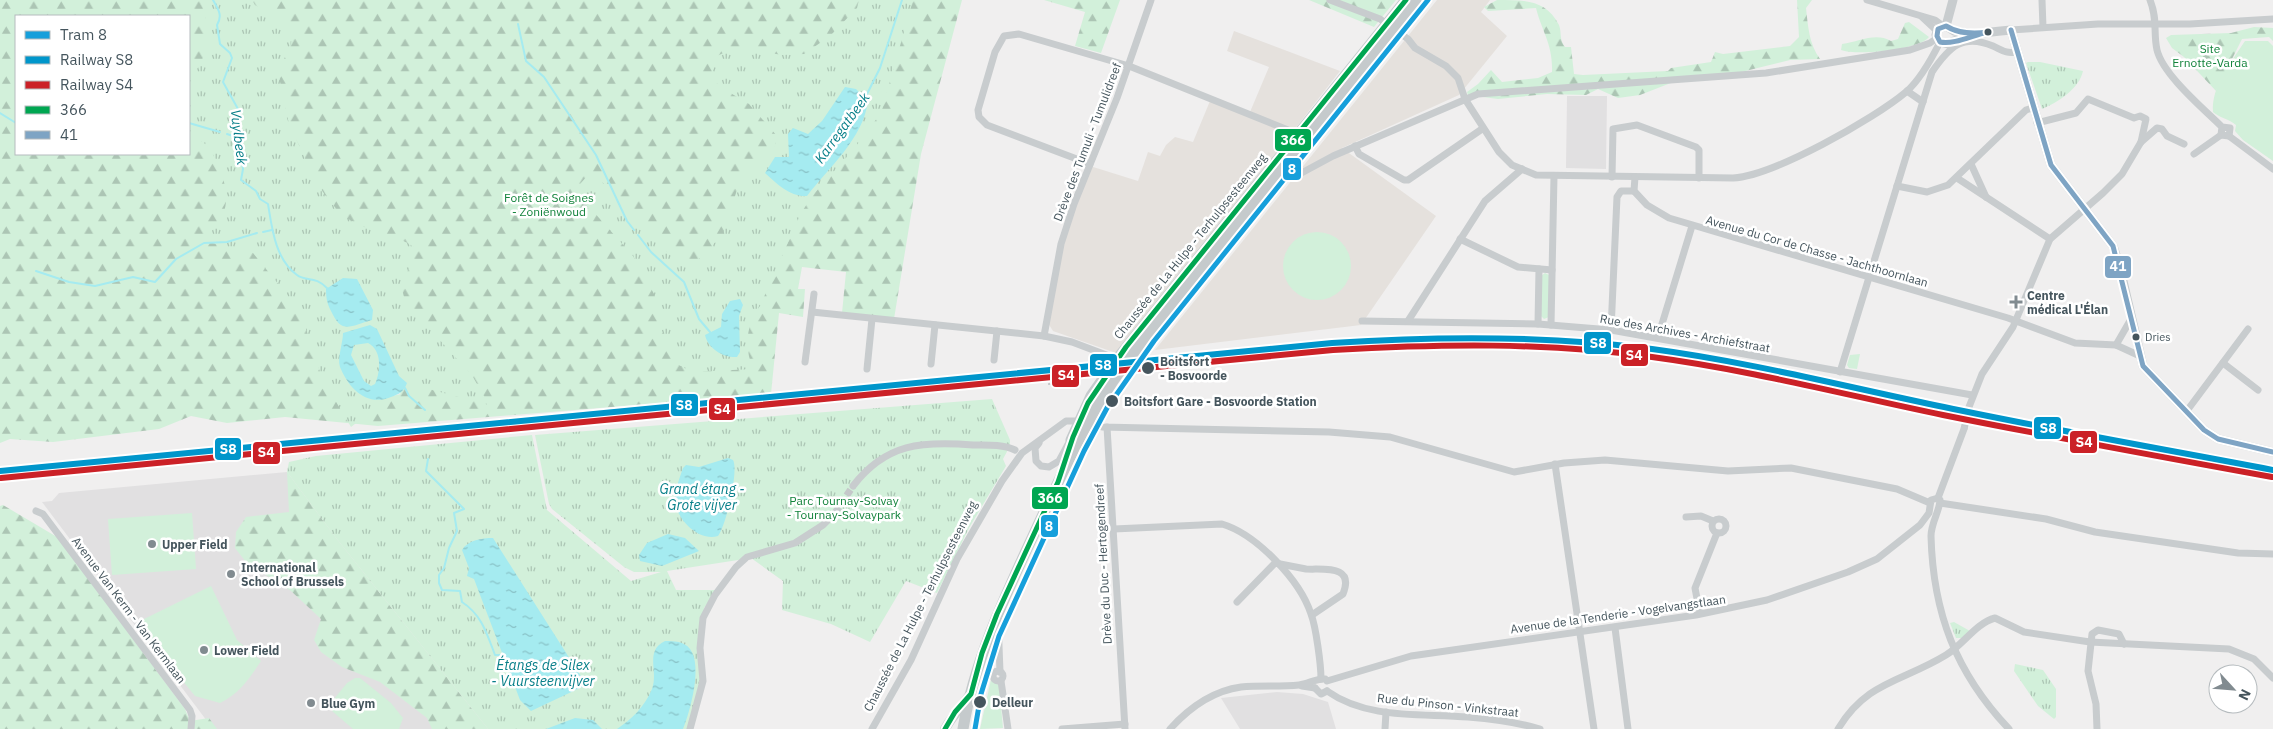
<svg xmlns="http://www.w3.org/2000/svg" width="2273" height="729" font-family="'IBM Plex Sans',sans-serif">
<defs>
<pattern id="forest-firs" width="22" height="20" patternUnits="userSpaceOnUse" patternTransform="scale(1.25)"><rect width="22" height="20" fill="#d2f0da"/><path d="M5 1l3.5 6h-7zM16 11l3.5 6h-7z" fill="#acc5b4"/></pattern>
<pattern id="park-tufts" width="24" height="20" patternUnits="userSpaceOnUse" patternTransform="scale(1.25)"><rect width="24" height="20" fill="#d2f0da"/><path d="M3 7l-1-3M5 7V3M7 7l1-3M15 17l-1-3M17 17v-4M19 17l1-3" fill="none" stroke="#acc5b4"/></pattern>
<pattern id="water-ripples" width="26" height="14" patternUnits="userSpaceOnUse" patternTransform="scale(1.25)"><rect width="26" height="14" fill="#a5ebf0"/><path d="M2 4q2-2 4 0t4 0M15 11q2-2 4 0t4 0" fill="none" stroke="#88c1c6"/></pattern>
</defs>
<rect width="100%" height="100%" fill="#f0efef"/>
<g fill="#e5e1dd">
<polygon points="1437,0 1490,0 1481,12 1507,36 1459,95 1342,148 1436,216 1361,325 1155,350"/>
<polygon points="1234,31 1340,71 1119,354 1053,331 1048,323 1063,242 1090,166 1138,181 1148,152 1160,156 1166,145 1175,137 1193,142 1210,101 1250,112 1269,67 1227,51"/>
</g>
<g fill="#e1e0e1">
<polygon points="1567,96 1607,96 1606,169 1566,168"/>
<polygon points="287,472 336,538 488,729 213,729 42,502 52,501 59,493"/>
<polygon points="1277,692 1303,694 1328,702 1336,729 1240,729 1221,698"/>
</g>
<g fill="#d2f0da">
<path d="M2245 41H2268L2273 46V161L2243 140 2235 131 2236 125C2229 119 2220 118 2213 112 2211 86 2232 61 2245 41Z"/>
<circle cx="1317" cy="266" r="34"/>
<polygon points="1545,273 1549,275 1549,317 1544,319 1541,316 1541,276"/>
<polygon points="1860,354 1857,369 1849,368 1847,365 1850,355"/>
<polygon points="192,513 196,569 112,575 108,519"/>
<path d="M211 586 237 640 261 661C249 679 240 693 220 703L195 696 136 623Z"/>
<polygon points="992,675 993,681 999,685 1003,728 980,729"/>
<polygon points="355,678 360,678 391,703 403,718 399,729 353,729 332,711 339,702 334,699 347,683"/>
</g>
<g fill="url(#forest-firs)" fill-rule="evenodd">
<path d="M0 0H962L921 154 894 319 842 313 846 272 802 267 798 289H805L803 317 779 313 771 394 378 426 285 417 227 423 191 416 159 429 53 442 10 439 0 443ZM16 16H189V154H16ZM340 355 401 394 392 396Z"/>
<polygon points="1044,0 1120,0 1101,53 1075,46 1085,12"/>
<polygon points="1309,0 1396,0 1374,27"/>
<path d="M1497 0C1526 0 1546 0 1559 25 1562 33 1559 40 1565 47H1571L1574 74 1583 75 1668 71 1671 68 1711 62 1715 52 1723 54 1790 46 1799 37 1797 0H1812L1806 8C1808 26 1809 44 1820 59L1790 60 1733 74 1681 79 1640 95 1618 98 1598 89 1586 95 1547 94 1498 99 1468 95 1467 92 1478 84 1491 70 1502 82 1538 78 1552 72C1553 44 1542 32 1536 8L1488 11 1484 7Z"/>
<path d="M1909 22 1929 37C1919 50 1857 56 1841 50L1842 44C1859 42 1875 32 1891 41L1898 39 1905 23Z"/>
<polygon points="2254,27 2273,28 2273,41 2269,37 2242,39 2216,91 2184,57 2172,48 2166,38 2171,35 2231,33"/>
<polygon points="287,472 336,538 488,729 432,729 427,718 380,682 342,667 321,652 314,640 321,619 291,591 246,562 235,548 236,532 246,517 289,512"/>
<polygon points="3,505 57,537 185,709 190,721 209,718 217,729 0,729 0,506"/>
</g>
<g fill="url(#park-tufts)">
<path d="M200 0H252L255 5 284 23 292 35 291 44 278 72 289 124 305 158 306 166C320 187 333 212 357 224 376 233 398 235 415 248L414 258 401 285 405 301 473 377 489 405 395 380 377 407 351 427 322 378 306 329 288 296 253 253 208 242C209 231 218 224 223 214 232 194 220 164 208 147 203 141 195 137 189 133V79C211 56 212 28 200 0Z"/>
<path d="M859 0H913L881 113 853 150 813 195 801 213 760 306C746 325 744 347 753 369L692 372 675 363 661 329 654 294 633 256 583 200 580 184 589 174 602 182 671 256 696 262 723 234 742 174 774 151 777 136 749 104 722 88 710 77 717 56 736 47 782 55 804 54 830 36 857 8Z"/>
<path d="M2028 62H2040L2083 71C2079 89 2058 102 2042 109L2026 63Z"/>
<polygon points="992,399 1010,440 1010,446 1003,459 1006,466 969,528 937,593 906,581 870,642 831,624 782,610 783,581 751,558 667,571 676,590 717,590 704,608 701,675 689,729 488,729 336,538 287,472 289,462 316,456 532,435 547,510 631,581 661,572 634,572 624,567 552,509 549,504 535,435"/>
<polygon points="1954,622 1970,631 1963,638 1956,638 1950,623"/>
<polygon points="2015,664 2043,670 2056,689 2056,717 2054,719 2038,706 2014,671"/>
</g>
<g fill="url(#water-ripples)" fill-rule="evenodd">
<path d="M845 87 856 89 868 101C863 139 829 167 807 196 790 197 777 184 765 173L775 157H789L788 134 793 128 808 134 822 121Z"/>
<path d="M343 278 357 279 373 310 372 320C350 326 342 335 331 311 327 303 326 298 326 289Z"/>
<path d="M740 299 743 305 739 316 740 352 737 357C724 358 708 349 705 335L721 327 722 314 730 301Z"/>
<path d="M370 325 377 329 399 376 407 383C404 392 399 394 391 397 367 407 349 389 340 367 337 358 343 343 343 333ZM368 343C382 350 381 371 375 384L371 386 364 381 351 355 354 345Z"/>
<path d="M728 458 733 460C739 470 726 526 718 536 698 542 675 518 675 499 675 489 680 477 683 468L686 465 699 467Z"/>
<polygon points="668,534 685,538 699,551 662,566 640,561 639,555 647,543"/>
<path d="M493 538 584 681 582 687 531 711 520 700 474 579 467 576 469 568 462 550C468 540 482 538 493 538Z"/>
<path d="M665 641C674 641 684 641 690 649 703 666 690 711 683 729H617C632 719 645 706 652 689 659 671 644 651 665 641Z"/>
<polygon points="575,718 593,720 602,729 546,729"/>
</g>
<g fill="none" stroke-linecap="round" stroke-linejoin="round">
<g stroke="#a5ebf0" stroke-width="2">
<path d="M213 0C218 9 223 15 217 25L220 44 230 53 232 58 223 82 238 109 240 123 239 138 243 169 241 180 256 191 260 199 268 204C272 228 275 259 297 275 306 282 315 275 328 289"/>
<polyline points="518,24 526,61 544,77 596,155 627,221 634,230"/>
<polyline points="865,98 880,68 902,0"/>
<polyline points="0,113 16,123"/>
<polyline points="189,123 220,132"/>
<polyline points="227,134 239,138"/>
<polyline points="263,232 272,230"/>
<polyline points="638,235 651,252 684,282 699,319 710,332"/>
<polyline points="36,271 69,282 95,286 133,277 155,282 176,259 204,243 227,242 257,233"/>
<polyline points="405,388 409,396 425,410"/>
<path d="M428 459 426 471 464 509 454 513 457 531 449 548 444 568 439 575V583L442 590 460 591 462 602C482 615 487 634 495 655H504"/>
</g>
<g stroke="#c5c8ca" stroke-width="7" stroke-dasharray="7 3.5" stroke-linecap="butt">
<polyline points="1964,429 1969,407"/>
<polyline points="835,513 853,486"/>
</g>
<g stroke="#c8ccce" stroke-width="7">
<path d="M1330 0 1380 19 1408 39 1415 48 1446 66 1458 78 1465 99 1499 152 1512 165 1536 175 1733 178C1773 176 1874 119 1906 92 1920 80 1932 58 1940 42"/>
<polyline points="1867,0 1935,20 1943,26"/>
<polyline points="2042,0 2043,27"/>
<path d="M2150 0C2158 20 2153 32 2157 50 2163 75 2204 109 2222 127L2230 128 2229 136 2221 135 2222 127"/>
<polyline points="1922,17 1937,31"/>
<polyline points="2011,30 2098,24 2190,24 2273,19"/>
<polyline points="1907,91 1923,102"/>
<polyline points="2037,123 2076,113 2088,99 2134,118 2140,116 2146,119 2141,142"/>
<polyline points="2229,136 2273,169"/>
<polyline points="1355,146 1359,154 1404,180 1408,180 1482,129"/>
<polyline points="2194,154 2221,135"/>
<polyline points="1090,164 987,125 979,117 978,110 995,52 1004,36 1019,34 1129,66 1298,134"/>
<polyline points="1971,164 1986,197"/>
<polyline points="1280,170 1294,177 1333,156 1478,94 1766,73 1910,50 1930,43 1937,38"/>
<polyline points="1612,177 1613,129 1637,125 1696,147 1699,150 1699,178"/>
<polyline points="1635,177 1634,191 1647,205 1669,218 2008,318 2075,343 2116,345 2140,356"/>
<polyline points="1957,178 2050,239"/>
<polyline points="1897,186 1927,192 1948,185 2026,110 2032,108"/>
<polyline points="1460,239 1518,267 1552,270"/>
<polyline points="812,312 1044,336 1072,342 1117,359"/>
<polyline points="1362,321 1538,324 1611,330 1972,395"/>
<polyline points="1408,321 1485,201 1522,169"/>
<polyline points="1538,324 1539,269"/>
<polyline points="1551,325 1554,176"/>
<polyline points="1611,330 1617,197 1621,191 1634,191"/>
<polyline points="1044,336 1061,244 1074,204 1117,98 1151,0"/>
<polyline points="1658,337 1692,226"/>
<polyline points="2116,345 2131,319"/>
<polyline points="994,360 997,331"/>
<polyline points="805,362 814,294"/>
<polyline points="2223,363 2258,390"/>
<polyline points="931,364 935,325"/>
<polyline points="867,369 872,319"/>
<path d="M1840 372 1932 72C1949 47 1963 33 1993 46 2002 50 2006 54 2016 52"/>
<polyline points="1969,407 1982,374 2013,327 2050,239 2103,193 2122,174 2141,142 2157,128 2162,129 2167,136 2184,144"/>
<polyline points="2186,412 2248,329"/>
<polyline points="1088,423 1102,427 1329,432 1390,437 1514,472 1564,463 1605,460 1728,471 1791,468 1897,489 1930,503"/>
<polyline points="1107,427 1125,729"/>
<polyline points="1039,443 1035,448 1036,461 1041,466 1049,467 1059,461 1072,437"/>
<polyline points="1555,464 1594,729"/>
<path d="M853 486C886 443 922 441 973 445 986 445 1003 444 1015 450"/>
<polyline points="1938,498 1964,429"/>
<path d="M1940 500C1940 510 1931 523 1931 536 1933 613 1956 673 2009 729"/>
<polyline points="1940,503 2046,519 2095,532 2238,553 2273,554"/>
<polyline points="36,511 43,514 190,710 192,716 191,729"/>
<polyline points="1686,517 1701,516 1713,521"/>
<circle cx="1719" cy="526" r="7"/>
<path d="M1114 529 1222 524C1256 534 1300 580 1311 614 1316 627 1321 665 1321 679"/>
<path d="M1237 602 1275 563C1285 565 1296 567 1306 569 1323 570 1355 564 1343 594L1312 615"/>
<polyline points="1699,609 1695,588 1717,533"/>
<polyline points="998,620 1000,672"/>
<polyline points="1615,628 1628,729"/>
<circle cx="998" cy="676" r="5"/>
<polyline points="1001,681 1008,729"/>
<polyline points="1327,681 1411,656 1696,615 1767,600 1848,572 1877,559 1920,525 1929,513 1931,500 1938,498"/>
<polyline points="1302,686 1315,688"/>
<polyline points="1315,688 1321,694 1327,691"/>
<path d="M1327 691C1368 720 1422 713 1468 717 1492 719 1517 722 1540 729"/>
<polyline points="690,729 703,681 700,648 703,618 715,595 736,567 747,557 795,543 823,525 835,513"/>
<polyline points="872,729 911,660 957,559 1002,481 1022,453 1066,421 1080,421"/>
<polyline points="1062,729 1125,724"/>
<path d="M1170 729C1189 708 1212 691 1241 687 1260 685 1280 687 1299 685 1308 684 1317 678 1325 679"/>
<polyline points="1385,729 1386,712"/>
<path d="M1838 729C1867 681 1902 682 1946 655 1963 645 1976 623 1995 618L2024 632 2090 642 2229 649 2254 659 2273 678"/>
<polyline points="2097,729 2096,704 2088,671 2092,634 2098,630 2119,634 2124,644"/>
</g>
<g stroke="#c8ccce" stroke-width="9">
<polyline points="1946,26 1953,0"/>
<path d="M1973 34 1954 31 1946 26 1938 29 1936 35 1940 42 1948 44C1967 34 1988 32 2011 30L2051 165 2113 246 2119 264 2143 366 2204 430 2218 439 2273 452"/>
</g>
<path stroke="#c9cdcf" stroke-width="10" d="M945 729C952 716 961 708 969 696"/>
<g stroke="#c5cacc" stroke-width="11">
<polyline points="1071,440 1091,396 1117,359 1406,0"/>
<path d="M963 729C975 656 1008 590 1039 523 1064 470 1088 414 1123 367L1416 0"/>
</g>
<g stroke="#c4c6c8" stroke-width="2">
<polyline points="1411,342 1540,342 1609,348 1692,359 2008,423 2273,474"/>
<polyline points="1049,375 1061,374"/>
<polyline points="1049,384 1062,382"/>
<polyline points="0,480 675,414 797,405"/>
</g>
<g stroke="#fff" stroke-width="9">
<polyline id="bus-1" points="945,729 955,712 971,694 982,653 997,614 1058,482 1073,437 1088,403 1126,347 1406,0"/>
</g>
<g stroke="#fff" stroke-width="9">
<g id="bus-2">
<path d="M1946 26C1959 34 1973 34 1988 32 1973 35 1954 45 1940 42L1937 36 1938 29Z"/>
<polyline points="2011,30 2051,165 2113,246 2143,366 2204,430 2218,439 2273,452"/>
</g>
</g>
<use href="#bus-1" stroke="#00a651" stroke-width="5"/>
<use href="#bus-2" stroke="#7ea4c4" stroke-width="5"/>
<g stroke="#fff" stroke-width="10">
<path id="rail-1" d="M0 471 1332 343C1439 336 1546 335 1652 349 1750 362 1847 387 1944 407 2053 430 2163 449 2273 470"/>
</g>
<g stroke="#fff" stroke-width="10">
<path id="rail-2" d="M1 478 1333 350C1439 344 1546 342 1652 357 1750 370 1846 395 1943 415 2052 437 2162 457 2272 477"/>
</g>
<use href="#rail-1" stroke="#0096cb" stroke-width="6"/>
<use href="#rail-2" stroke="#cb2127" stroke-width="6"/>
<g stroke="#fff" stroke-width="9">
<polyline id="tram-1" points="975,729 981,694 999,636 1084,451 1107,408 1154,341 1428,0"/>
</g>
<use href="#tram-1" stroke="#169fdb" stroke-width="5"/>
</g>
<g fill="#45555d" stroke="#fff" stroke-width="2">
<circle cx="1988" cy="32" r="4.5"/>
<circle cx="2136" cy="337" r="4.5"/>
<circle cx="1148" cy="368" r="7"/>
<circle cx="1112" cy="401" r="7"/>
<circle cx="980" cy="702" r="7"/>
</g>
<g fill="#818b90" stroke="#fff" stroke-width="2">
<path d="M2013.5 294.5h5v5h5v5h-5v5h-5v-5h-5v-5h5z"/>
<circle cx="152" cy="544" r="5"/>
<circle cx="231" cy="574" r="5"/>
<circle cx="204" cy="650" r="5"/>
<circle cx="311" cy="703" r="5"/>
</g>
<g text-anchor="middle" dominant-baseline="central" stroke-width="5" stroke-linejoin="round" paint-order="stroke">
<g font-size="11" fill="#45555d" stroke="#fff" text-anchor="start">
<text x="2145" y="337">Dries</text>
</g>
<g font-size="12" fill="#12833b" stroke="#fff">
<text x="2210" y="48">Site<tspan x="2210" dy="14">Ernotte-Varda</tspan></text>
<text x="549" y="197">Forêt de Soignes<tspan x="549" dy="14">- Zoniënwoud</tspan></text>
<text x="844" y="500">Parc Tournay-Solvay<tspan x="844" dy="14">- Tournay-Solvaypark</tspan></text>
</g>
<g font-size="12" fill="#45555d" stroke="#fff">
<text transform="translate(1087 142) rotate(-69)">Drève des Tumuli - Tumulidreef</text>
<text transform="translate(1190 246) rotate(-51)">Chaussée de La Hulpe - Terhulpsesteenweg</text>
<text transform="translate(1817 251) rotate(16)">Avenue du Cor de Chasse - Jachthoornlaan</text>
<text transform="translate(1685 333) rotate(10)">Rue des Archives - Archiefstraat</text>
<text transform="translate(1103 564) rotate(-93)">Drève du Duc - Hertogendreef</text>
<text transform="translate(920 606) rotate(-63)">Chaussée de La Hulpe - Terhulpsesteenweg</text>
<text transform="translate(129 610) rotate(53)">Avenue Van Kerm - Van Kermlaan</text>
<text transform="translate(1618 614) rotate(-8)">Avenue de la Tenderie - Vogelvangstlaan</text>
<text transform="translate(1448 705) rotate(6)">Rue du Pinson - Vinkstraat</text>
</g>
<g font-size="12" font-weight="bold" fill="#45555d" stroke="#fff" text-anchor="start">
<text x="2027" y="295">Centre<tspan x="2027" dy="14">médical L'Élan</tspan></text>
<text x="162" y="544">Upper Field</text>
<text x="241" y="567">International<tspan x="241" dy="14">School of Brussels</tspan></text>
<text x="214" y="650">Lower Field</text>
<text x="321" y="703">Blue Gym</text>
</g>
<g font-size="12" font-weight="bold" fill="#45555d" stroke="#fff" text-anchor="start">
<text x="1160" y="361">Boitsfort<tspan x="1160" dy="14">- Bosvoorde</tspan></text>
<text x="1124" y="401">Boitsfort Gare - Bosvoorde Station</text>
<text x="992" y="702">Delleur</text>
</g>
<g font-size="14" font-style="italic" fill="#077f89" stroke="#fff">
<text transform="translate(842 128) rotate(-54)">Karregatbeek</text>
<text transform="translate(239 137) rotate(83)">Vuylbeek</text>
<text x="702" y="489">Grand étang -<tspan x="702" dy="16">Grote vijver</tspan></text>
<text x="543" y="665">Étangs de Silex<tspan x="543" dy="16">- Vuursteenvijver</tspan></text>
</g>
</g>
<g stroke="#fff" stroke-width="2">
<rect x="1274" y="128" width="38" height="24" rx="5" fill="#00a651"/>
<rect x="1282" y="157" width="20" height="24" rx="5" fill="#169fdb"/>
<rect x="2104" y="255" width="28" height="24" rx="5" fill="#7ea4c4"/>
<rect x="1583" y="331" width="29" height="24" rx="5" fill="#0096cb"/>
<rect x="1620" y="343" width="29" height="24" rx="5" fill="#cb2127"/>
<rect x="1089" y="353" width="29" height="24" rx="5" fill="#0096cb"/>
<rect x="1051" y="364" width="29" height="24" rx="5" fill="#cb2127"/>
<rect x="670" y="393" width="29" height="24" rx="5" fill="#0096cb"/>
<rect x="708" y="397" width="28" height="24" rx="5" fill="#cb2127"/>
<rect x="2033" y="416" width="29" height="24" rx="5" fill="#0096cb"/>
<rect x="2069" y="430" width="29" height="24" rx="5" fill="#cb2127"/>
<rect x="214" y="437" width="28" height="24" rx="5" fill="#0096cb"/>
<rect x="252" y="441" width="29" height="24" rx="5" fill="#cb2127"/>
<rect x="1031" y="486" width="38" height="24" rx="5" fill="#00a651"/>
<rect x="1040" y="514" width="19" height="24" rx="5" fill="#169fdb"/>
</g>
<g font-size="14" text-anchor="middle" font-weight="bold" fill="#fff">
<text x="1293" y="145">366</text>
<text x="1292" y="174">8</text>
<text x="2118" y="271">41</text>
<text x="1598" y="348">S8</text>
<text x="1634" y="360">S4</text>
<text x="1103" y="370">S8</text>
<text x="1066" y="380">S4</text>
<text x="684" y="410">S8</text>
<text x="722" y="414">S4</text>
<text x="2048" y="433">S8</text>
<text x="2084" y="447">S4</text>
<text x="228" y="454">S8</text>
<text x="266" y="457">S4</text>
<text x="1050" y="503">366</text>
<text x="1049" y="531">8</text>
</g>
<rect x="15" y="15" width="175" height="140" fill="#ffffff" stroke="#b5bbbe"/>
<rect x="25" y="31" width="25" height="8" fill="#169fdb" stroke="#b5bbbe"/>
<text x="60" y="40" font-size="15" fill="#45555d">Tram 8</text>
<rect x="25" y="56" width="25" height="8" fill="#0096cb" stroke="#b5bbbe"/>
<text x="60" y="65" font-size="15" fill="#45555d">Railway S8</text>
<rect x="25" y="81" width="25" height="8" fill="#cb2127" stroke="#b5bbbe"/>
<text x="60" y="90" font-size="15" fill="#45555d">Railway S4</text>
<rect x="25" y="106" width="25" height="8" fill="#00a651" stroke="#b5bbbe"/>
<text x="60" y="115" font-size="15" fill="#45555d">366</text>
<rect x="25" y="131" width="25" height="8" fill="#7ea4c4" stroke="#b5bbbe"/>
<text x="60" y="140" font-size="15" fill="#45555d">41</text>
<g transform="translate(2233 689) rotate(116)"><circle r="24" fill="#ffffff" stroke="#b5bbbe"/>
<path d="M0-4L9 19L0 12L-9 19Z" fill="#818b90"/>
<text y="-8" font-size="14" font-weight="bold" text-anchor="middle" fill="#45555d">N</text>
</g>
</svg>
